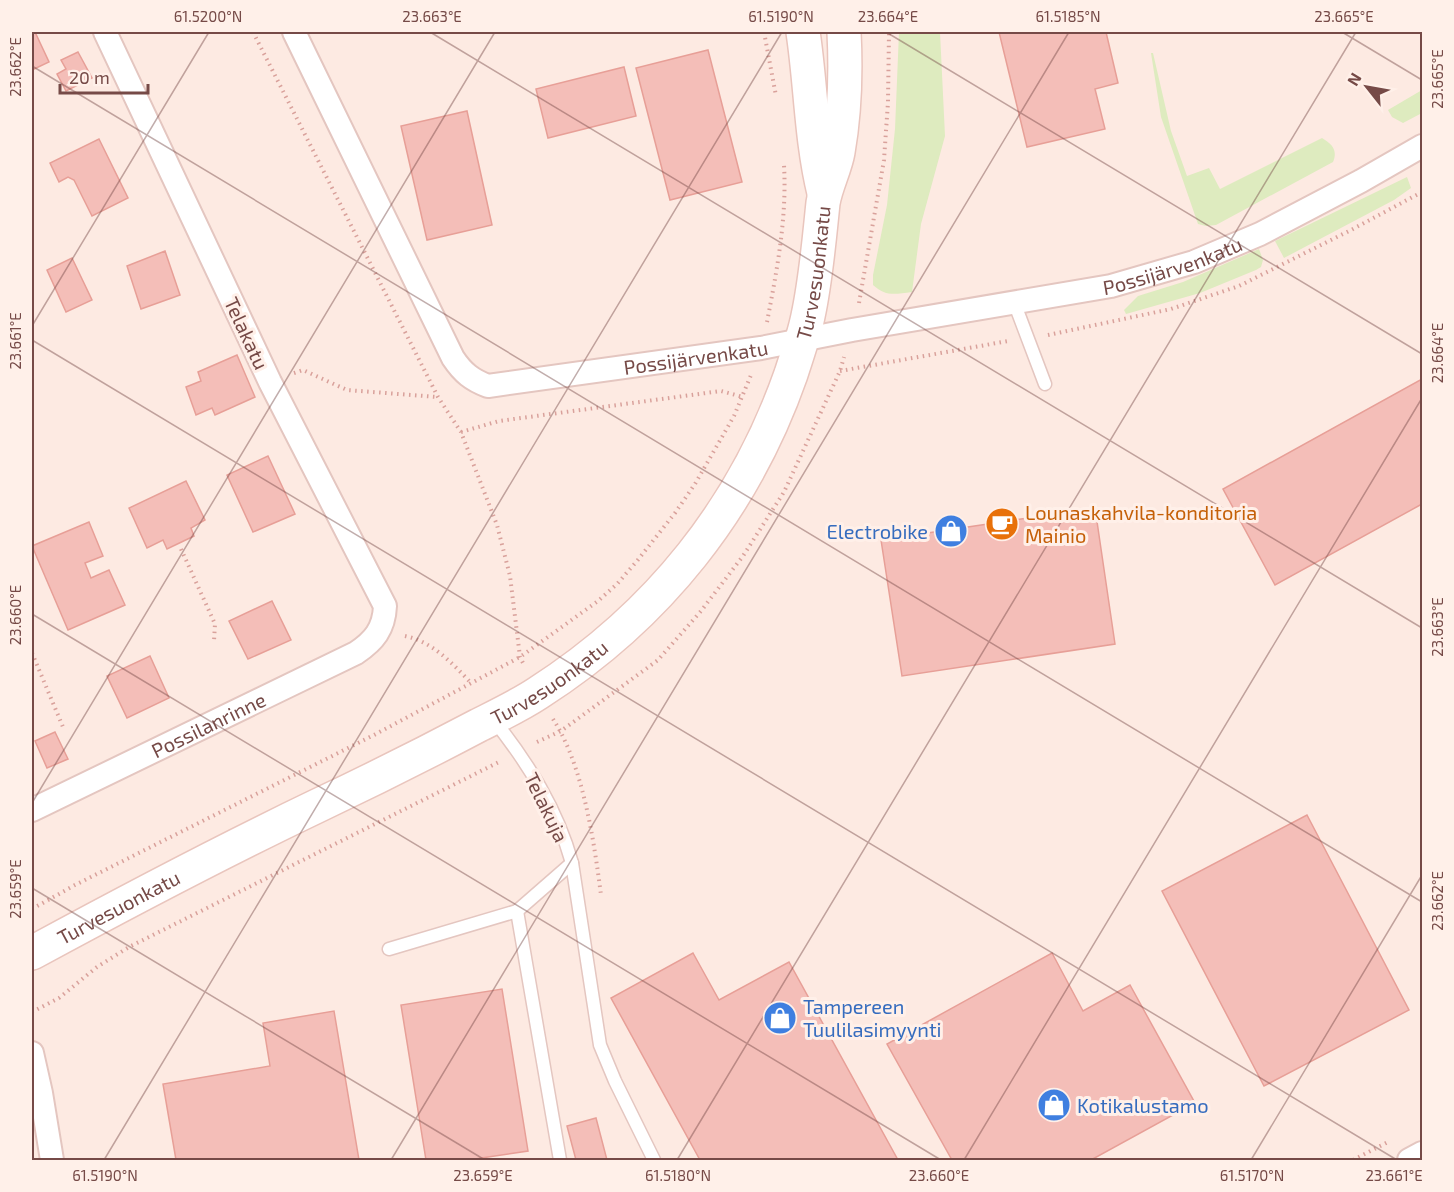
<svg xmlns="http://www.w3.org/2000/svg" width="1454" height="1192" font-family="'Exo 2',sans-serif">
<rect width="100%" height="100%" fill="#fdeae2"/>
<g fill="#deebbf">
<path d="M899 32H940L945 136 921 224 912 292C895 294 886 297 873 285V275L887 205 895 129Z"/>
<path d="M1151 53H1153L1171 131 1187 176 1209 168 1220 189 1322 138C1332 144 1338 150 1333 162L1216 225 1206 226 1198 224 1161 117Z"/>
<polygon points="1422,90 1422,113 1403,123 1392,117 1388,110"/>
<polygon points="1407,177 1411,188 1394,200 1284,258 1275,241"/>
<polygon points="1259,249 1263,260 1261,267 1256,270 1200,293 1126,314 1124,310 1138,296 1183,282"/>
</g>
<g fill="#f4beb8" stroke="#e79f97" stroke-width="1.5">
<polygon points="32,32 35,32 49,62 32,70"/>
<polygon points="999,32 1106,32 1118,83 1095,89 1105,129 1027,147"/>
<polygon points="708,50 742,182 670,200 636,68"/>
<polygon points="78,52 92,78 66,91 57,74 66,69 61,60"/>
<polygon points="624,67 636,116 548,138 536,89"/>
<polygon points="467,111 492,225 427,240 401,126"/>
<polygon points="99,139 128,198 92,216 74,180 68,177 59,182 50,163"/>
<polygon points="165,251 180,295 141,309 127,266"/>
<polygon points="72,258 92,300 66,312 47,270"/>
<polygon points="237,355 255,397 215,415 212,408 196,415 186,387 201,381 198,372"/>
<polygon points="1422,379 1422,504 1275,585 1223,489"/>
<polygon points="268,456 295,514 253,532 227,475"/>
<polygon points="186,481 205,520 191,528 194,536 167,549 163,540 147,548 129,508"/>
<polygon points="1095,508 1115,644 902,676 881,540"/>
<polygon points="89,522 103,556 85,563 91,578 109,570 125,605 68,630 32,546"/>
<polygon points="272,601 291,640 248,659 229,621"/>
<polygon points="150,656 169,698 127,718 107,676"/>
<polygon points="55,732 68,759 47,768 35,741"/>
<polygon points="1307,815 1409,1010 1264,1086 1162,891"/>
<polygon points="693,953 719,1000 789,962 898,1160 700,1160 611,998"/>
<polygon points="1052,953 1083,1011 1130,985 1195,1103 1091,1160 952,1160 887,1044"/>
<polygon points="502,989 528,1151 468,1160 426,1160 401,1005"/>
<polygon points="334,1011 359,1160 176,1160 163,1084 270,1066 263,1023"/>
<polygon points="596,1118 607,1160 576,1160 567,1126"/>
</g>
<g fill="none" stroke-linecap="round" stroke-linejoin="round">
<g stroke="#e4c6c0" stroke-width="15">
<g id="lane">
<polyline points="1014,302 1045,384"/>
<path d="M493 719C528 763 557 809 572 863L600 1045 615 1081 654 1160"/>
<polyline points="517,911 572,863"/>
<polyline points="389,949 517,911 560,1160"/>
</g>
</g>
<g stroke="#e4c6c0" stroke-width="26">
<g id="street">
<path id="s1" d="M294 32 453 358C463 373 472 380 488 386L761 348 852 330 1111 286 1194 262 1260 234 1361 181 1422 146"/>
<path id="s2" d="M32 810 356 653C374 641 384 629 385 606L270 382 105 32"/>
<polyline points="32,1053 41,1093 52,1160"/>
<polyline points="1409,1160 1422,1153"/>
</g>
</g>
<g stroke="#e9c5bd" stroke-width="36">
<g id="secondary">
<path d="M803 32C811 85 811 140 824 193"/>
<path id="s3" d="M32 953C126 902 221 852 317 806 372 780 426 753 479 725 499 715 520 705 538 693 658 616 744 508 791 374 797 355 804 336 808 316 816 279 819 241 823 203 826 185 835 169 838 152 845 112 846 71 844 32"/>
</g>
</g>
<g stroke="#d9a19b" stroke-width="4" stroke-dasharray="1.5 4.5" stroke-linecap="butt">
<polyline points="253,32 438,397 461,432 497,525 510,576 520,657 524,665"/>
<polyline points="764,32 776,96"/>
<polyline points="859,303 884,160 888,102 889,32"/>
<path d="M767 322C777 270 787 218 784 165"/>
<polyline points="1048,335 1171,309 1239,286 1351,230 1422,192"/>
<polyline points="840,371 1008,341"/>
<polyline points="294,373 303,370 347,390 437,397"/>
<polyline points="461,432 499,421 721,391 743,397"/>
<polyline points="181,549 215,624 214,641"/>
<path d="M405 636C433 642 452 663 471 683"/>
<polyline points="32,653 63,727"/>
<path d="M553 719C583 765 594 841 601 895"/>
<polyline points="537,742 561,731 658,660 701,611 743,556 784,492 840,371 844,357"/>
<polyline points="32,909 75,885 374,735 520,657 598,601 617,584 637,561 675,513 695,484 734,416 751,375"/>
<polyline points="32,1012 59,998 97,967 129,947 501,761"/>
<polyline points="1353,1160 1390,1141"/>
</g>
<use href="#lane" stroke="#fff" stroke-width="12"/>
<use href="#street" stroke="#fff" stroke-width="22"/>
<use href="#secondary" stroke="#fff" stroke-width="33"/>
</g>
<path fill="none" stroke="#764a47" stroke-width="1.5" stroke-opacity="0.45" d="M430 32 1422 628M886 32 1422 354M1342 32 1422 80M32 66 1422 902M32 326 209 32M32 340 1397 1160M32 614 941 1160M32 803 495 32M32 888 485 1160M104 1160 782 32M391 1160 1069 32M677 1160 1356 32M964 1160 1422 398M1251 1160 1422 875"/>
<defs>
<g id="cafe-disc" transform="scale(1.725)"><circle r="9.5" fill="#e8710a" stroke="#fff0e9"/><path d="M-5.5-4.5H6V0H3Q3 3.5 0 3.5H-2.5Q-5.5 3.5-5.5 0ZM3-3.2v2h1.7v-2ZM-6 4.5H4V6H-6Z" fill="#fff"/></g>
<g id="shop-disc" transform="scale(1.725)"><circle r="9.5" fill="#3f7fe0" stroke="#fff0e9"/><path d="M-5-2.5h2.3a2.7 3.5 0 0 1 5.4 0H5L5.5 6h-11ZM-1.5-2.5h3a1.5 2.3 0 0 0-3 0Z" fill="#fff"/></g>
</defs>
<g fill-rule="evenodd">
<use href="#cafe-disc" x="1002" y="524"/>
<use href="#shop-disc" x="951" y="531"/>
<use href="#shop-disc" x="780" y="1018"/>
<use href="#shop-disc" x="1054" y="1105"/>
</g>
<g text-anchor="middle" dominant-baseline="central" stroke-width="6" stroke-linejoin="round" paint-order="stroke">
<g font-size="20" fill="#764a47" stroke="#fff0e9">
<text stroke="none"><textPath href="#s1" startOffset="1104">Possijärvenkatu</textPath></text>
<text stroke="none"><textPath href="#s3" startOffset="1088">Turvesuonkatu</textPath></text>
<text transform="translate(247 333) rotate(65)">Telakatu</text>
<text stroke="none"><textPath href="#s1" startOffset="618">Possijärvenkatu</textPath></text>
<text stroke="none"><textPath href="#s3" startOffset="584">Turvesuonkatu</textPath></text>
<text stroke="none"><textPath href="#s2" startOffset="196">Possilanrinne</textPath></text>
<text transform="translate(547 807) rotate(64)">Telakuja</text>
<text stroke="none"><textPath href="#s3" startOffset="98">Turvesuonkatu</textPath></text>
</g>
<g font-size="20" fill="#c56008" stroke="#fff0e9" text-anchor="start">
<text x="1025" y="512">Lounaskahvila-konditoria<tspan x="1025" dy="23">Mainio</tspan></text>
</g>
<g font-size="20" fill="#366cbe" stroke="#fff0e9" text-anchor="start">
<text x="928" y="531" text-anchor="end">Electrobike</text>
<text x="803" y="1006">Tampereen<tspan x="803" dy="23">Tuulilasimyynti</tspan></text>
<text x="1077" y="1105">Kotikalustamo</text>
</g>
</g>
<rect width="1454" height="1192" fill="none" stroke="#fff0e9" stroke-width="66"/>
<g transform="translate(1367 87) rotate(301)" stroke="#fff0e9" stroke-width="4.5" paint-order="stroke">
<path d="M0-4.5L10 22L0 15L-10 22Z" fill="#764a47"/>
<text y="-9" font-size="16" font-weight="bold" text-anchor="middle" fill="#764a47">N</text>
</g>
<path d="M60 84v9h88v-9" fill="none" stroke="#764a47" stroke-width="3"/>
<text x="69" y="84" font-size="18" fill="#764a47" stroke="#fff0e9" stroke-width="4.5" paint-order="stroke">20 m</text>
<rect x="33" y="33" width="1388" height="1126" fill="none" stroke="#764a47" stroke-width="2"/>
<g font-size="15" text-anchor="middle" fill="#764a47">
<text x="208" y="22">61.5200°N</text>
<text x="432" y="22">23.663°E</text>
<text x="781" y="22">61.5190°N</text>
<text x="888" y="22">23.664°E</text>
<text x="1068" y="22">61.5185°N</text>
<text x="1344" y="22">23.665°E</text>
<text transform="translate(16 67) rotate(-90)" y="5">23.662°E</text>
<text transform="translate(1438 79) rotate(-90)" y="5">23.665°E</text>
<text transform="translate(16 341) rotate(-90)" y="5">23.661°E</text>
<text transform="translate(1438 353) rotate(-90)" y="5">23.664°E</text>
<text transform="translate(16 615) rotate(-90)" y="5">23.660°E</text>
<text transform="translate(1438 627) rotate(-90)" y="5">23.663°E</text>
<text transform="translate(16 889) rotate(-90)" y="5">23.659°E</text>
<text transform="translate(1438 901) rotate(-90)" y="5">23.662°E</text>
<text x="105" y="1181">61.5190°N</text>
<text x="483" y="1181">23.659°E</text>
<text x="678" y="1181">61.5180°N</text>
<text x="939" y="1181">23.660°E</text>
<text x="1252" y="1181">61.5170°N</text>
<text x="1394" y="1181">23.661°E</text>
</g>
</svg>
